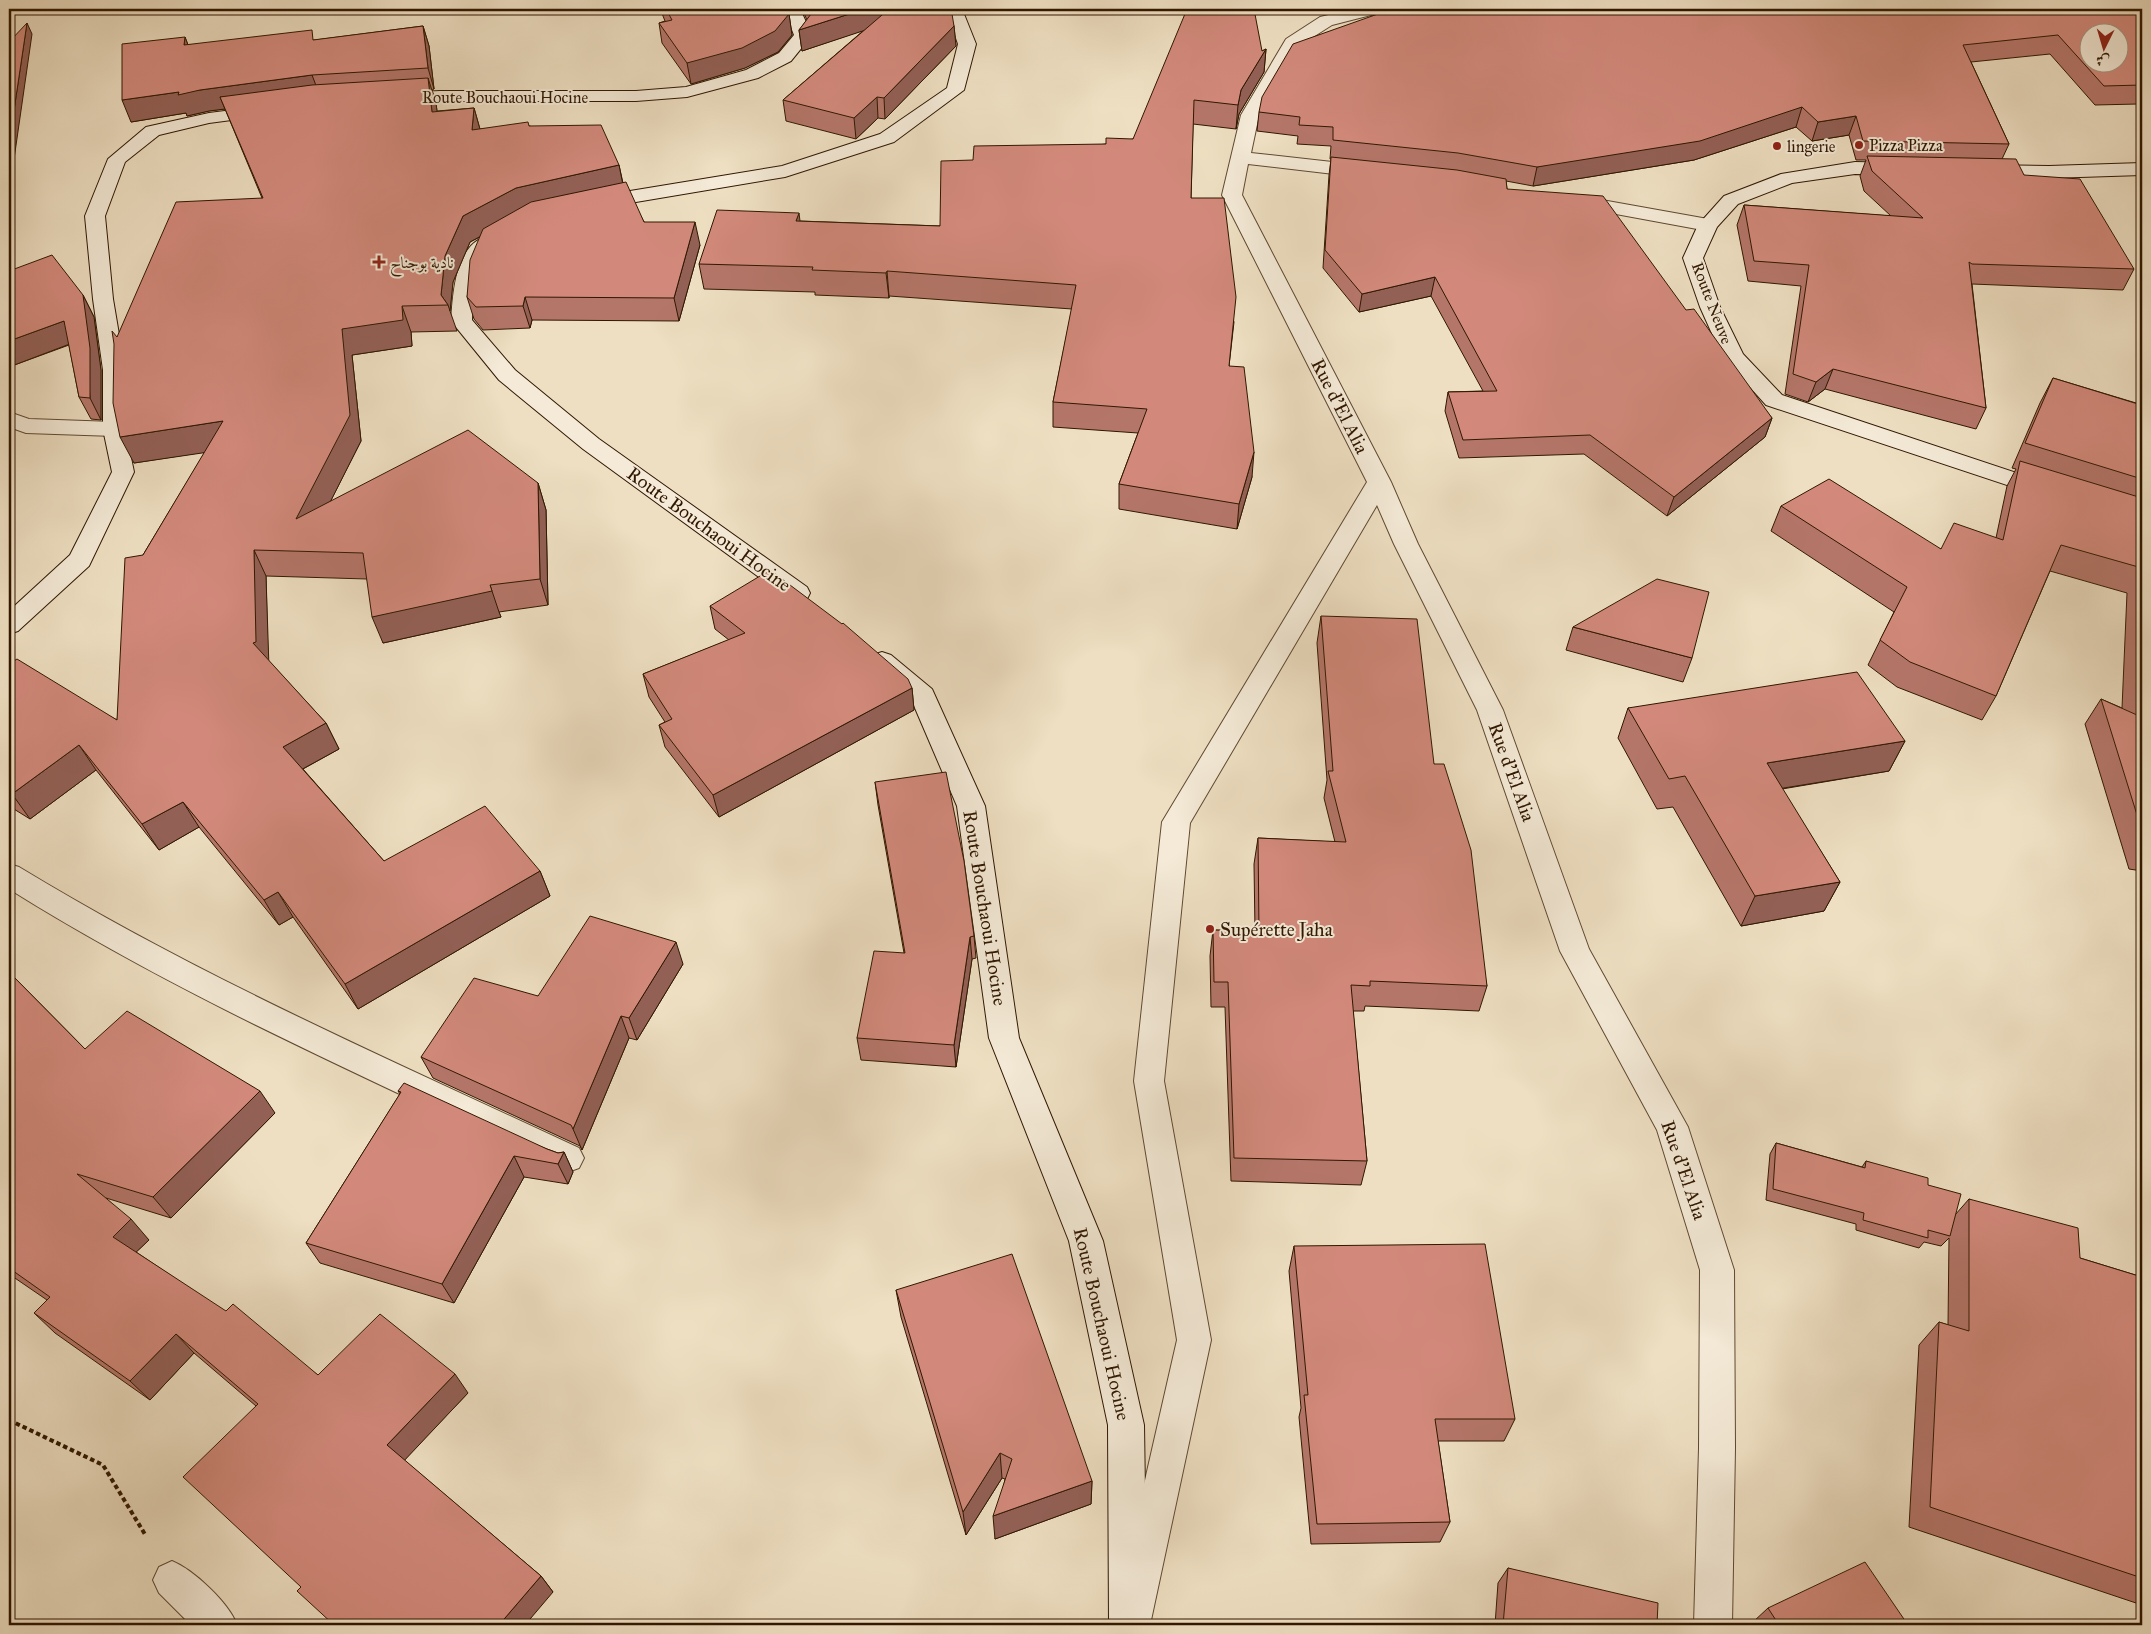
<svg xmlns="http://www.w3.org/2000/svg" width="2151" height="1634" font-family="'IM FELL Great Primer',Amiri,serif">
<rect width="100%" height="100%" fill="#eedfc2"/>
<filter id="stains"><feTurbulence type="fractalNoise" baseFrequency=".004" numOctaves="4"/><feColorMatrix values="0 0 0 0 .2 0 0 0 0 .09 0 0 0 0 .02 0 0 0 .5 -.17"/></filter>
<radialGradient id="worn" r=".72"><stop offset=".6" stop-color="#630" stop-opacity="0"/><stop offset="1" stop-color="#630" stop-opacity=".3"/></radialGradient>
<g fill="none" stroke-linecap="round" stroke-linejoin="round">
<g stroke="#604930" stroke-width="2">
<g id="street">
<polygon points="1354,9 1381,9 1379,13 1332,25 1299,46 1259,115 1251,153 1368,166 1375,168 1377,172 1375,176 1368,178 1248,164 1242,195 1391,482 1418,544 1503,710 1589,949 1688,1127 1734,1270 1735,1448 1732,1625 1694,1625 1699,1448 1700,1270 1657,1130 1560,951 1477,710 1394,544 1377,505 1190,823 1164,1081 1211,1340 1150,1625 1112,1625 1177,1340 1134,1081 1162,822 1367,482 1222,195 1241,115 1286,39 1320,17"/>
<polygon points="1574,195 1708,219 1715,221 1718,225 1715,229 1708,231 1567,205 1564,201 1567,197"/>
<polygon points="9,412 29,419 114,422 122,424 125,429 122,434 114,436 26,433 9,427"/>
<path d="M9 864 19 867C198 976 390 1060 579 1148L584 1158 579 1168 568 1172 557 1168C372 1080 183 998 9 889Z"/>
<path d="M172 1561C194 1570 229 1603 237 1625H191L159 1593 153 1580 159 1567Z"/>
</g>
</g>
<g stroke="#301700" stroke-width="2">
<g id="secondary">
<polygon points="784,9 800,9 812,35 791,61 758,78 687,97 636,101 440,101 398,103 392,102 389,98 392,94 398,93 440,91 636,91 686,87 746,70 779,53 794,35"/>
<polygon points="946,9 962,9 976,44 964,90 894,142 785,177 630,203 596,211 589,209 586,205 589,201 630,191 782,166 880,134 947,88 958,44"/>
<polygon points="263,106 269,107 272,111 269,115 209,123 159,135 125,162 105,216 113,299 125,370 125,429 134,472 89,566 18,631 9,634 9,611 70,555 112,472 103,429 103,370 93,299 85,216 108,159 146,127 209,113"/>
<polygon points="1855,162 1901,163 1908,165 1910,169 1908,173 1901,175 1855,174 1792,183 1738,204 1717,227 1703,258 1720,307 1743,354 1782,395 2053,485 2057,490 2053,495 2045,497 2037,495 1766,405 1722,356 1700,307 1683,258 1698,225 1724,196 1781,174"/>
<polygon points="2142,163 2142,175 2049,178 1984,177 1977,175 1975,171 1977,167 1984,165 2049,166"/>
<path d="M488 236 495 238 498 242C494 248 488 251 484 257 474 275 473 299 472 320L515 370 599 439 807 587 810 593 807 599 798 601 789 599 583 449 499 380 451 321C453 293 455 244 488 236Z"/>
<polygon points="882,652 891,655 932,689 985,806 1019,1038 1103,1241 1144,1425 1147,1625 1109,1625 1108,1425 1069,1241 989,1038 957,806 912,701 873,667 869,661 873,655"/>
</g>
</g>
<polyline stroke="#301700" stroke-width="4" stroke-dasharray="4.5 3" stroke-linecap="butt" points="9,1420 103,1465 146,1536"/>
<use href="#street" fill="#f4ead7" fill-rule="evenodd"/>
<use href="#secondary" fill="#f4ead7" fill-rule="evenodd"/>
</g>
<g fill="#b5766a" stroke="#301700">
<polygon points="661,9 787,9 789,14 792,35 778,52 745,68 691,84 662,43 659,23 665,21 663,16"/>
<polygon points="802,9 948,9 954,26 956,46 885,119 878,118 856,139 786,121 783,100 864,30 802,51 799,30 807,20"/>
<polygon points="2142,9 2142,110 2138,104 2095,105 2050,54 1971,62 2009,144 2002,159 2024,175 2134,269 2123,290 1972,284 1986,408 1976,429 1825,389 1808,402 1785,394 1801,286 1748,281 1737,225 1744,205 1891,216 1864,191 1860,176 1866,160 1856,160 1849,135 1812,141 1796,127 1694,160 1533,186 1506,181 1507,189 1686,310 1772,418 1765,437 1667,516 1584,454 1459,458 1445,411 1448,392 1483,391 1431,296 1359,312 1323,268 1329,175 1331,159 1330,159 1331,146 1297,144 1298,136 1257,131 1259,112 1420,10"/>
<polygon points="423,26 429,46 434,89 432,90 436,103 437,111 474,108 480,129 530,126 619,165 623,183 644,222 700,245 679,321 532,320 530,328 483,330 474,319 467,297 480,237 470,242 453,282 450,311 457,331 411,332 412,346 352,355 361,441 330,502 538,483 546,510 548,605 499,612 501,617 383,643 367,579 266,576 268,660 326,723 339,749 303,769 384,861 540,871 550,896 358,1009 293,917 279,925 199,827 159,850 96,770 30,819 9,806 9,664 117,720 143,555 205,452 134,463 117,337 262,198 225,109 209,111 187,116 186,113 131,122 185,37 188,45 315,40"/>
<polygon points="1266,49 1264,72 1239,114 1236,129 1193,124 1191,198 1234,322 1229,366 1252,477 1237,529 1119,509 1119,484 1138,433 1053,427 1053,402 1072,309 889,296 889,298 815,295 815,292 704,289 699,264 800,221 940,226 973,160 1106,144 1133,139 1262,51"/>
<polygon points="9,271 83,295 94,317 101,370 101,420 91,419 79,397 69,345 9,367"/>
<polygon points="2053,378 2136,403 2142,393 2142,871 2129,869 2085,724 2101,699 2122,708 2127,593 2050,571 1996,696 1982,720 1897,687 1868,665 1894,612 1771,531 1781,506 1941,549 1996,538 2007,486 2016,469 2012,468 2040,403"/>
<polygon points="710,606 912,688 914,710 719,817 665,747 659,725 665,722 649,697 643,674 729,640 715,629"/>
<polygon points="1321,616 1434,764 1487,986 1479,1011 1365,1006 1364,1011 1353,1011 1367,1161 1361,1185 1231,1181 1225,1007 1211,1007 1210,956 1213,930 1255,931 1254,864 1258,838 1335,842 1324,798 1327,780 1317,643"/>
<polygon points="1573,627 1692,658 1683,682 1566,650"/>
<polygon points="1628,708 1905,741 1889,771 1782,789 1840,882 1824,911 1741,926 1673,807 1657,809 1618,738"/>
<polygon points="875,782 974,936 976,958 972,959 956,1067 861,1060 857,1038 904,953 878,805"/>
<polygon points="683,964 637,1040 629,1038 582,1150 580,1146 433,1078 421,1057 538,996"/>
<polygon points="9,972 85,1049 275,1113 171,1218 106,1198 149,1240 136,1252 318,1375 468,1393 404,1460 541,1576 553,1592 301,1587 256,1406 194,1353 150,1400 55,1333 34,1313 47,1300 9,1274"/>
<polygon points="398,1091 547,1149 558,1153 564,1152 573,1172 568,1184 524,1177 454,1303 320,1263 306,1243 400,1094"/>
<polygon points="1776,1143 1862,1167 1866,1161 1928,1185 1955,1215 1969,1199 2080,1258 2142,1277 2142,1605 1909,1527 1919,1345 1939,1322 1948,1325 1949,1238 1941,1246 1924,1242 1919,1248 1856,1230 1856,1224 1766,1200 1770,1154"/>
<polygon points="1294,1246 1515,1419 1504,1441 1438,1441 1450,1522 1440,1542 1311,1544 1299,1417 1301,1408 1289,1271"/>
<polygon points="896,1290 1092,1481 1091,1504 995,1539 1005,1479 1002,1478 966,1535 901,1317"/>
<polygon points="1508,1568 1657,1625 1495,1625 1498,1583"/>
<polygon points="1768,1608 1908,1625 1755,1625 1753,1622"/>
</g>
<g fill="#936056" stroke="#301700">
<polygon points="865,9 905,9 905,17 802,51 799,30"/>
<polygon points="789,14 792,35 778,52 745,68 691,84 687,63"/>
<polygon points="27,23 32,34 11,180 9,181 9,144"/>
<polygon points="423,26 429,46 434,89 428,68"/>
<polygon points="954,26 956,46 885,119 884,98"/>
<polygon points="185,37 193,58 184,45"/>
<polygon points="1266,49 1264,72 1239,114 1236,129 1238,105 1241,90"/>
<polygon points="312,75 320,96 220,97 225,109 209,111 187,116 186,113 131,122 122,100 179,92 200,90"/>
<polygon points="428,78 436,103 440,137 432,112"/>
<polygon points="877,97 878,118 856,139 854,118"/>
<polygon points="1802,107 1796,127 1694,160 1533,186 1537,167"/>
<polygon points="474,108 481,133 472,130"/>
<polygon points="1856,116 1849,135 1812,141 1818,122"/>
<polygon points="619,165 624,190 523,213 470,242 453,282 450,311 448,305 441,295 445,256 463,216 516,188"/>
<polygon points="799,213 802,237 796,221"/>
<polygon points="695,222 700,245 679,321 674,298"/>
<polygon points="887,271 889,296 889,298 886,273"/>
<polygon points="1435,277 1431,296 1359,312 1362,294"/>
<polygon points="83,295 94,317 101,370 101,420 90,398"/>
<polygon points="525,297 532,320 530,328 523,306"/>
<polygon points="402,306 411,332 412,346 352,355 361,441 308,546 296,519 342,329"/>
<polygon points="64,321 75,342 9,367 9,341"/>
<polygon points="1833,369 1825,389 1808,402 1816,382"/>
<polygon points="1772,418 1765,437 1667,516 1674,497"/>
<polygon points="223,421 236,448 134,463 120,437"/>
<polygon points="1254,452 1252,477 1237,529 1239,504"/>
<polygon points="538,483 546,510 548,605 540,579"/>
<polygon points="254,550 266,576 269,668 253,643"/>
<polygon points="490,585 499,612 501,617 383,643 372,617"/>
<polygon points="912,688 914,710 719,817 713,795"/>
<polygon points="326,723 339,749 297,772 283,747"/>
<polygon points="1905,741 1889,771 1753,793 1767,763"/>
<polygon points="79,745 96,770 30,819 12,794"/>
<polygon points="183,802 199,827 159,850 142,824"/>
<polygon points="540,871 550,896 358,1009 345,984"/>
<polygon points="1840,882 1824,911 1741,926 1755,896"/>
<polygon points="278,892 293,917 279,925 264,900"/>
<polygon points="970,937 972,959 956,1067 954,1045"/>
<polygon points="676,942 683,964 637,1040 629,1018"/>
<polygon points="621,1016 629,1038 582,1150 573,1129"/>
<polygon points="260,1091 275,1113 171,1218 153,1197"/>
<polygon points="564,1152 573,1172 568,1184 558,1164"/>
<polygon points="514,1156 524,1177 454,1303 442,1284"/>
<polygon points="131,1219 149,1240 131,1257 113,1237"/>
<polygon points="176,1334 194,1353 150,1400 130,1381"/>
<polygon points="455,1374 468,1393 402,1463 387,1445"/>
<polygon points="1000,1453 1002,1478 966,1535 963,1512"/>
<polygon points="1092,1481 1091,1504 995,1539 993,1516"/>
<polygon points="541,1576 553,1592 525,1625 499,1625"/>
</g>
<g fill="#d2897b" stroke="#301700" fill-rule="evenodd">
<polygon points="666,9 787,9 789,14 775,31 742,48 687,63 659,23 672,20"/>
<polygon points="809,9 865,9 799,30 811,14"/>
<polygon points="889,9 948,9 952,14 954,26 884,98 877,97 854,118 783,100"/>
<polygon points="1187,9 1254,9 1262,51 1266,49 1241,90 1238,105 1194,100 1191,198 1224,198 1236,297 1229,366 1244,367 1254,452 1239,504 1119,484 1147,409 1053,402 1076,285 887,271 886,273 812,270 813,267 699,264 717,210 799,213 796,221 940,226 941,161 973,160 974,146 1106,144 1106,138 1133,139"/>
<path d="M1392 9H1418L1420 10 1423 9H2142V85L2104 86 2058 35 1963 45 2009 144 1863 141 1856 116 1818 122 1802 107 1700 141 1537 167 1458 153 1333 140V127L1299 125 1300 117 1259 112 1262 97 1293 44ZM2088 32H2118V62H2088Z"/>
<polygon points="27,23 9,144 9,42"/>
<polygon points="423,26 428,68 312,75 200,90 178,95 179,92 122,100 122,44 185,37 184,45 312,30 313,40"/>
<polygon points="428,78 432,112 474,108 472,130 528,122 529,126 601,125 619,165 516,188 463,216 445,256 441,295 448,305 402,306 403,320 342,329 350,415 296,519 468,430 538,483 540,579 490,585 492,591 372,617 363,553 254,550 256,642 253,643 326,723 283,747 384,861 485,806 540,871 345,984 278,892 264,900 183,802 142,824 79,745 12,794 9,792 9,664 17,659 117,720 125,558 143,555 223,421 120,437 113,403 114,344 112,331 117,337 176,202 263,198 220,97 312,85"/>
<polygon points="1867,156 2016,159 2024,175 2080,179 2134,269 1972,264 1969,262 1986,408 1833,369 1816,382 1793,374 1809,265 1754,261 1744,205 1923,218 1872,171"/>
<polygon points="1331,157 1457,170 1506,179 1507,189 1603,196 1686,310 1694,309 1772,418 1674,497 1590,435 1463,440 1448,392 1497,391 1435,277 1362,294 1325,250"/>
<polygon points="626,182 644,222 695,222 674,298 525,297 523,306 476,307 467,297 470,260 483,229 531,202"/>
<polygon points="52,255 83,295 90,348 90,398 79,397 64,321 9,341 9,271"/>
<polygon points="2053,378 2138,404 2142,394 2142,479 2025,443"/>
<polygon points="2020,461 2142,498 2142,568 2061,545 1996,696 1910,662 1880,640 1907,587 1781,506 1829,479 1941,549 1954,523 2003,540"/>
<polygon points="770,570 842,624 843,623 908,679 912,688 713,795 659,725 672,719 643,674 745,633 710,606"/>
<polygon points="1657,579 1709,592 1692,658 1573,627"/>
<polygon points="2142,584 2142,831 2101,699 2137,715"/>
<polygon points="1321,616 1417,619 1434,764 1444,764 1471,850 1487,986 1370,981 1370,986 1351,985 1367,1161 1234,1158 1228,982 1214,982 1213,930 1259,931 1258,838 1346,842 1328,771 1333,771"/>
<polygon points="1857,672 1905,741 1767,763 1840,882 1755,896 1685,776 1669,779 1628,708"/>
<polygon points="946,772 964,861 974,936 970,937 954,1045 857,1038 874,951 905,953 875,782"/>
<polygon points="590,916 676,942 629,1018 621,1016 573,1129 571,1125 421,1057 474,978 538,996"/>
<polygon points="9,972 85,1049 127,1011 260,1091 153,1197 77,1174 131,1219 113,1237 226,1311 233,1304 318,1375 380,1314 455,1374 387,1445 541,1576 499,1625 334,1625 297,1591 301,1587 183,1477 258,1404 176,1334 130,1381 34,1313 50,1297 9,1268"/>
<polygon points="404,1083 547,1149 558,1153 564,1152 558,1164 514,1156 442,1284 306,1243 401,1092 398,1091"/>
<polygon points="1776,1143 1865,1168 1866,1161 1928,1178 1928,1185 1961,1194 1950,1236 1928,1230 1928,1238 1863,1220 1864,1213 1773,1189"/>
<polygon points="1969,1199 2078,1228 2080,1258 2142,1277 2142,1578 1930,1507 1939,1322 1969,1331"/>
<polygon points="1485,1244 1515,1419 1435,1419 1450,1522 1317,1524 1304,1395 1308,1395 1294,1246"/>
<polygon points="1012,1254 1092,1481 993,1516 1012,1459 1000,1453 963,1512 896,1290"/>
<polygon points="1865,1562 1908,1625 1779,1625 1768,1608"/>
<polygon points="1508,1568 1658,1603 1657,1625 1503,1625"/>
<polygon points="794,1620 801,1625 790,1625"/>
</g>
<g fill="#8f2418" stroke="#f4ead7" stroke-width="2">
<circle cx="1859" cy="145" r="5"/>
<circle cx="1777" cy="146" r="5"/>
<path d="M376.5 254.5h5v5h5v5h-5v5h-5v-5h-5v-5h5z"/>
<circle cx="1210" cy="929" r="5"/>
</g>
<g text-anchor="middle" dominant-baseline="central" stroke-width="4" stroke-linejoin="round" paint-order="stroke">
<g font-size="16" fill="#301700" stroke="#f4ead7">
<text x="505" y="97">Route Bouchaoui Hocine</text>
<text transform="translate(1712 303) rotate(69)">Route Neuve</text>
</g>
<g font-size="16" fill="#301700" stroke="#f4ead7" text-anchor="start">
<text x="1869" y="145">Pizza Pizza</text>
<text x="1787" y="146">lingerie</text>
<text x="390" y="262">نادية بوجناح</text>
</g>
<g font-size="19" fill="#301700" stroke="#f4ead7">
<text transform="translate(1340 406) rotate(63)">Rue d'El Alia</text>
<text transform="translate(709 529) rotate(36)">Route Bouchaoui Hocine</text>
<text transform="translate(1512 772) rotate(70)">Rue d'El Alia</text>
<text transform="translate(985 908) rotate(81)">Route Bouchaoui Hocine</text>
<text transform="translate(1684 1170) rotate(71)">Rue d'El Alia</text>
<text transform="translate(1102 1324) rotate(77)">Route Bouchaoui Hocine</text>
</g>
<g font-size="19" fill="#301700" stroke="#f4ead7" text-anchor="start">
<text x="1220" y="929">Supérette Jaha</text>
</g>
</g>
<rect width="2151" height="1634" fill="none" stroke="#eedfc2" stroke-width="30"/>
<rect x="10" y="10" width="2131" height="1614" fill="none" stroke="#301700" stroke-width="2.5"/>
<rect x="15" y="15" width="2121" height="1604" fill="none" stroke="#301700"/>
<g transform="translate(2104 48) rotate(185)"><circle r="24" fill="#f4ead7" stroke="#a69681"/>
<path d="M0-4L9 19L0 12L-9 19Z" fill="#8f2418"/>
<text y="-8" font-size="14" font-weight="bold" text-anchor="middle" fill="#301700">ش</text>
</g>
<rect width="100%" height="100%" filter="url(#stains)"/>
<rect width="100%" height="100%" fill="url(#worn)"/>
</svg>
